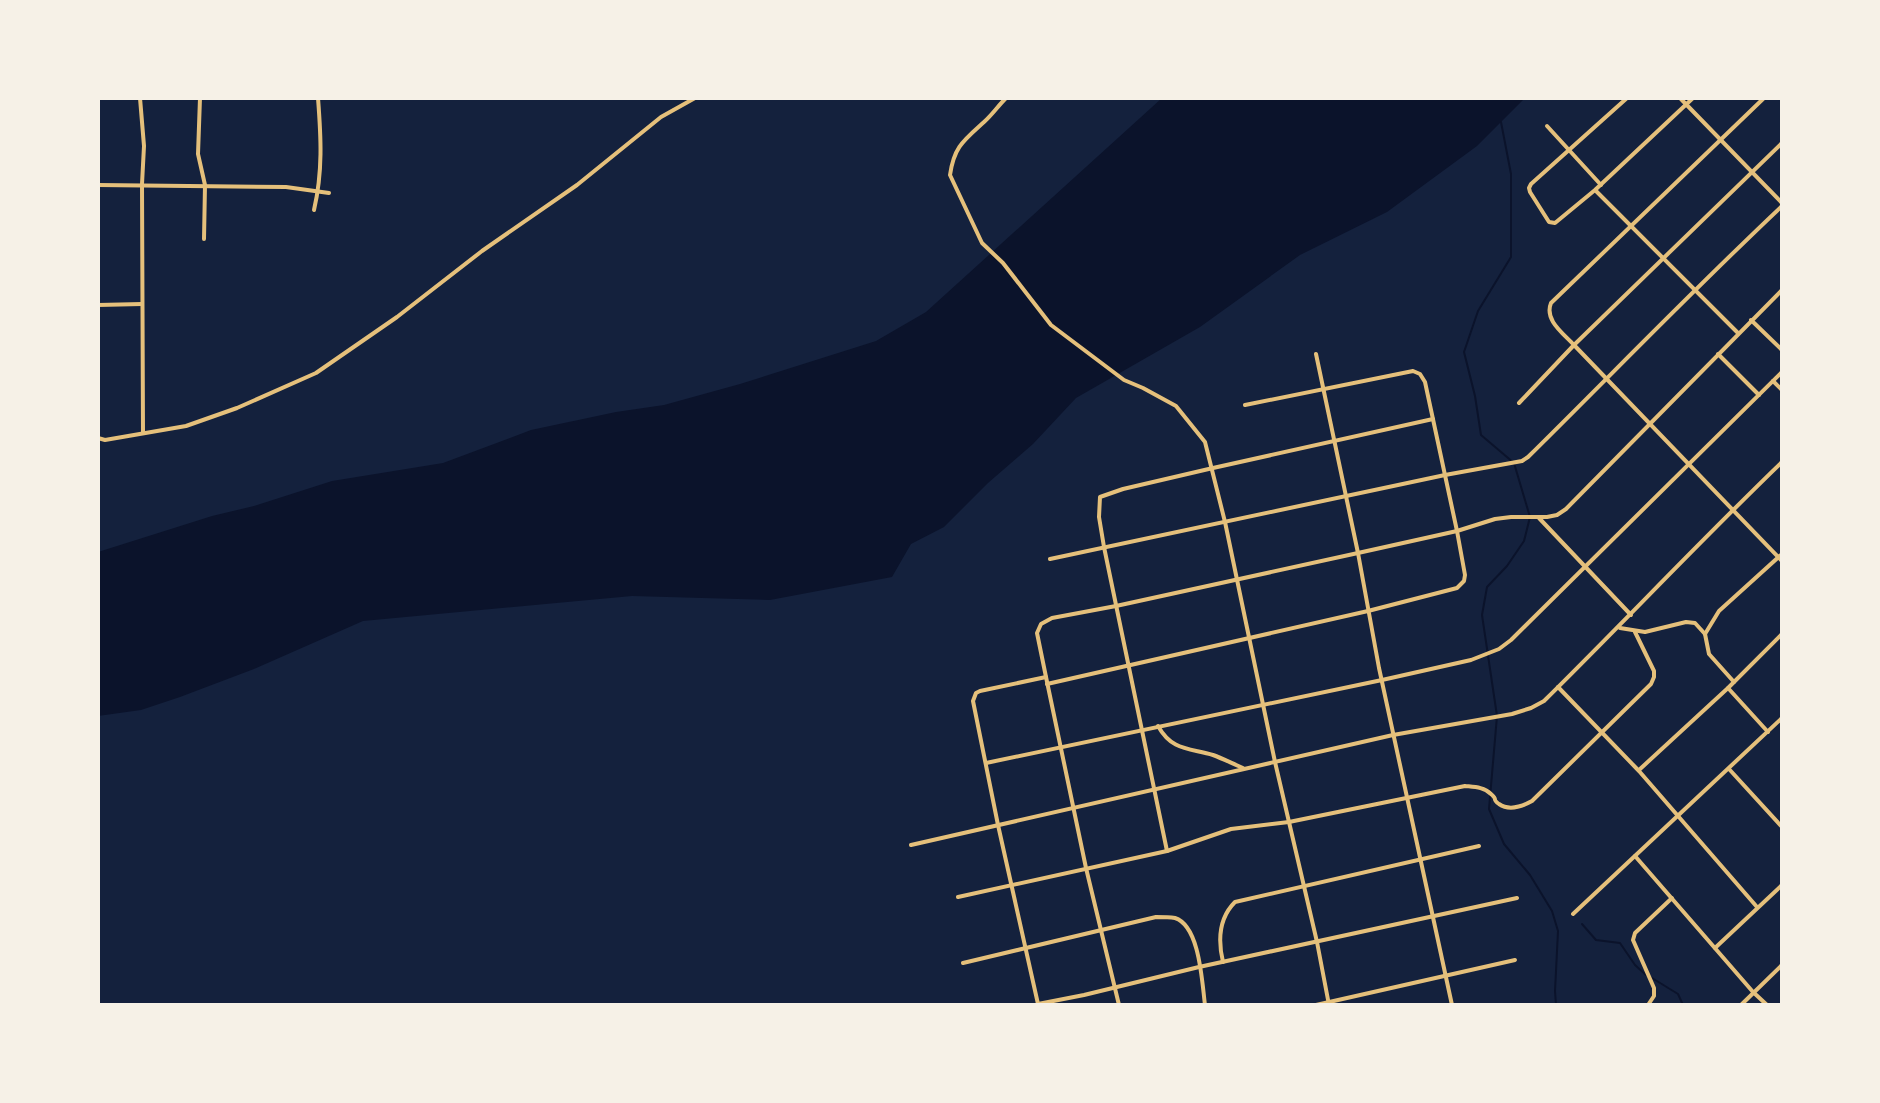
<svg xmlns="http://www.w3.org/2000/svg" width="1880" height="1103" font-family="'Varela Round',sans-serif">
<rect width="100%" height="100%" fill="#14213d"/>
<polygon fill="#0b132b" points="1162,98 1525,98 1477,146 1387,212 1300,255 1200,327 1076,398 1033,444 988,483 944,527 911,544 892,577 770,600 632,596 363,621 254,669 180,697 141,710 98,716 98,552 212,516 254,506 332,481 443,463 531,430 616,412 664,405 740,384 876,341 926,312"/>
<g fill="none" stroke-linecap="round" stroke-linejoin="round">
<g stroke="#0b132b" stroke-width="2">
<polyline points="1501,122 1511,174 1511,257 1478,311 1464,352 1475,396 1481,435 1514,463 1530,517 1524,541 1507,566 1487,587 1482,615 1497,716 1489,809 1504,844 1530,875 1552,911 1558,931 1555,991 1556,1005"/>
<polyline points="1582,924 1596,940 1620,943 1635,965 1646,975"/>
<polyline points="1652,978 1678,994 1683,1005"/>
</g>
<g stroke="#e5c07b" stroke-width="4">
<polyline points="140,98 144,146 142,184 143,433"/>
<polyline points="200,98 198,154 205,185 204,239"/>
<path d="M1006 98C998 106 992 115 984 122 963 141 954 147 950 175L982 243 1003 263 1051 325 1124 380 1143 388 1176 406 1205 442 1225 522 1275 762 1317 942 1329 1005"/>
<polyline points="1627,98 1531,184 1529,188 1530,192 1549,222 1555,223 1595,190 1693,98"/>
<polyline points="1680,98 1782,203"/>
<path d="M1764 98 1551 303C1544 320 1563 333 1574 345L1782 561"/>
<polyline points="1547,126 1601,185"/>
<polyline points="98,185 286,187 329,193"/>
<polyline points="1596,191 1738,333"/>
<path d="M314 210C323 171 321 137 318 98"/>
<polyline points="98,305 142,304"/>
<polyline points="1751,320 1782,350"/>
<polyline points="1316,354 1358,553 1379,668 1452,1005"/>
<polyline points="1718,354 1759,395"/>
<polyline points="1773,381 1782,390"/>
<polyline points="1519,403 1574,345 1782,143"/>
<polyline points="98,438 105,440 186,426 237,408 316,373 397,317 482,251 577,185 661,117 695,98"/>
<polyline points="1539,518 1631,615"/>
<path d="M1050 559 1445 475 1522 461 1528 457C1613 373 1695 288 1782 206"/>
<polyline points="1620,628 1645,632 1686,622 1695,623 1705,634 1709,654 1734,682"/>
<polyline points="1705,634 1719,611 1782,554"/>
<polyline points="1047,684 1368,611 1457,588 1464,581 1465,575 1457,531 1425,382 1420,374 1413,371 1245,405"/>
<polyline points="1558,687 1639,771 1757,907"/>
<polyline points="1728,688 1768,732"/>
<path d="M1158 726C1172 751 1189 748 1213 755 1224 759 1233 764 1243 768"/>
<polyline points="986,763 1382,680 1471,660 1499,649 1511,640 1782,372"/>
<polyline points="1729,769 1782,827"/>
<polyline points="1639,770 1728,688 1782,634"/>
<path d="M911 845 1393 735 1512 714 1531 708 1544 701C1624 622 1701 540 1782 462"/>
<polyline points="1167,851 1104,547 1099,517 1100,497 1123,489 1213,468 1433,419"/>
<polyline points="1635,856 1753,992 1767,1005"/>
<path d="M958 897 1167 851 1231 829 1289 822 1465 786C1474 787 1484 787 1491 794 1499 801 1491 798 1499 804 1509 811 1523 806 1532 801L1651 684 1654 677V671L1635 632"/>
<polyline points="1573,914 1782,718"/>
<polyline points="1715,948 1782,885"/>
<path d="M1223 962C1218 941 1218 919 1235 902L1479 846"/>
<path d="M963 963 1156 917C1162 917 1169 917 1175 918 1200 926 1202 983 1205 1005"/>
<polyline points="1038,1004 1084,995 1199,967 1517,898"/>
<polyline points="1038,1004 998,825 973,701 976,693 980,691 1046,677"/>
<polyline points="1119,1005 1086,868 1046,677 1037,633 1041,624 1052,618 1116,606 1358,553 1457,531 1495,519 1511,517 1547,517 1557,515 1566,509 1782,290"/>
<polyline points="1316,1005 1515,960"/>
<polyline points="1648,1005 1654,996 1654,988 1633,940 1635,933 1672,898"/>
<polyline points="1741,1005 1782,965"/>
</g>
</g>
<rect width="1880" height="1103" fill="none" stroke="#f6f1e7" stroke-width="200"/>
</svg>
